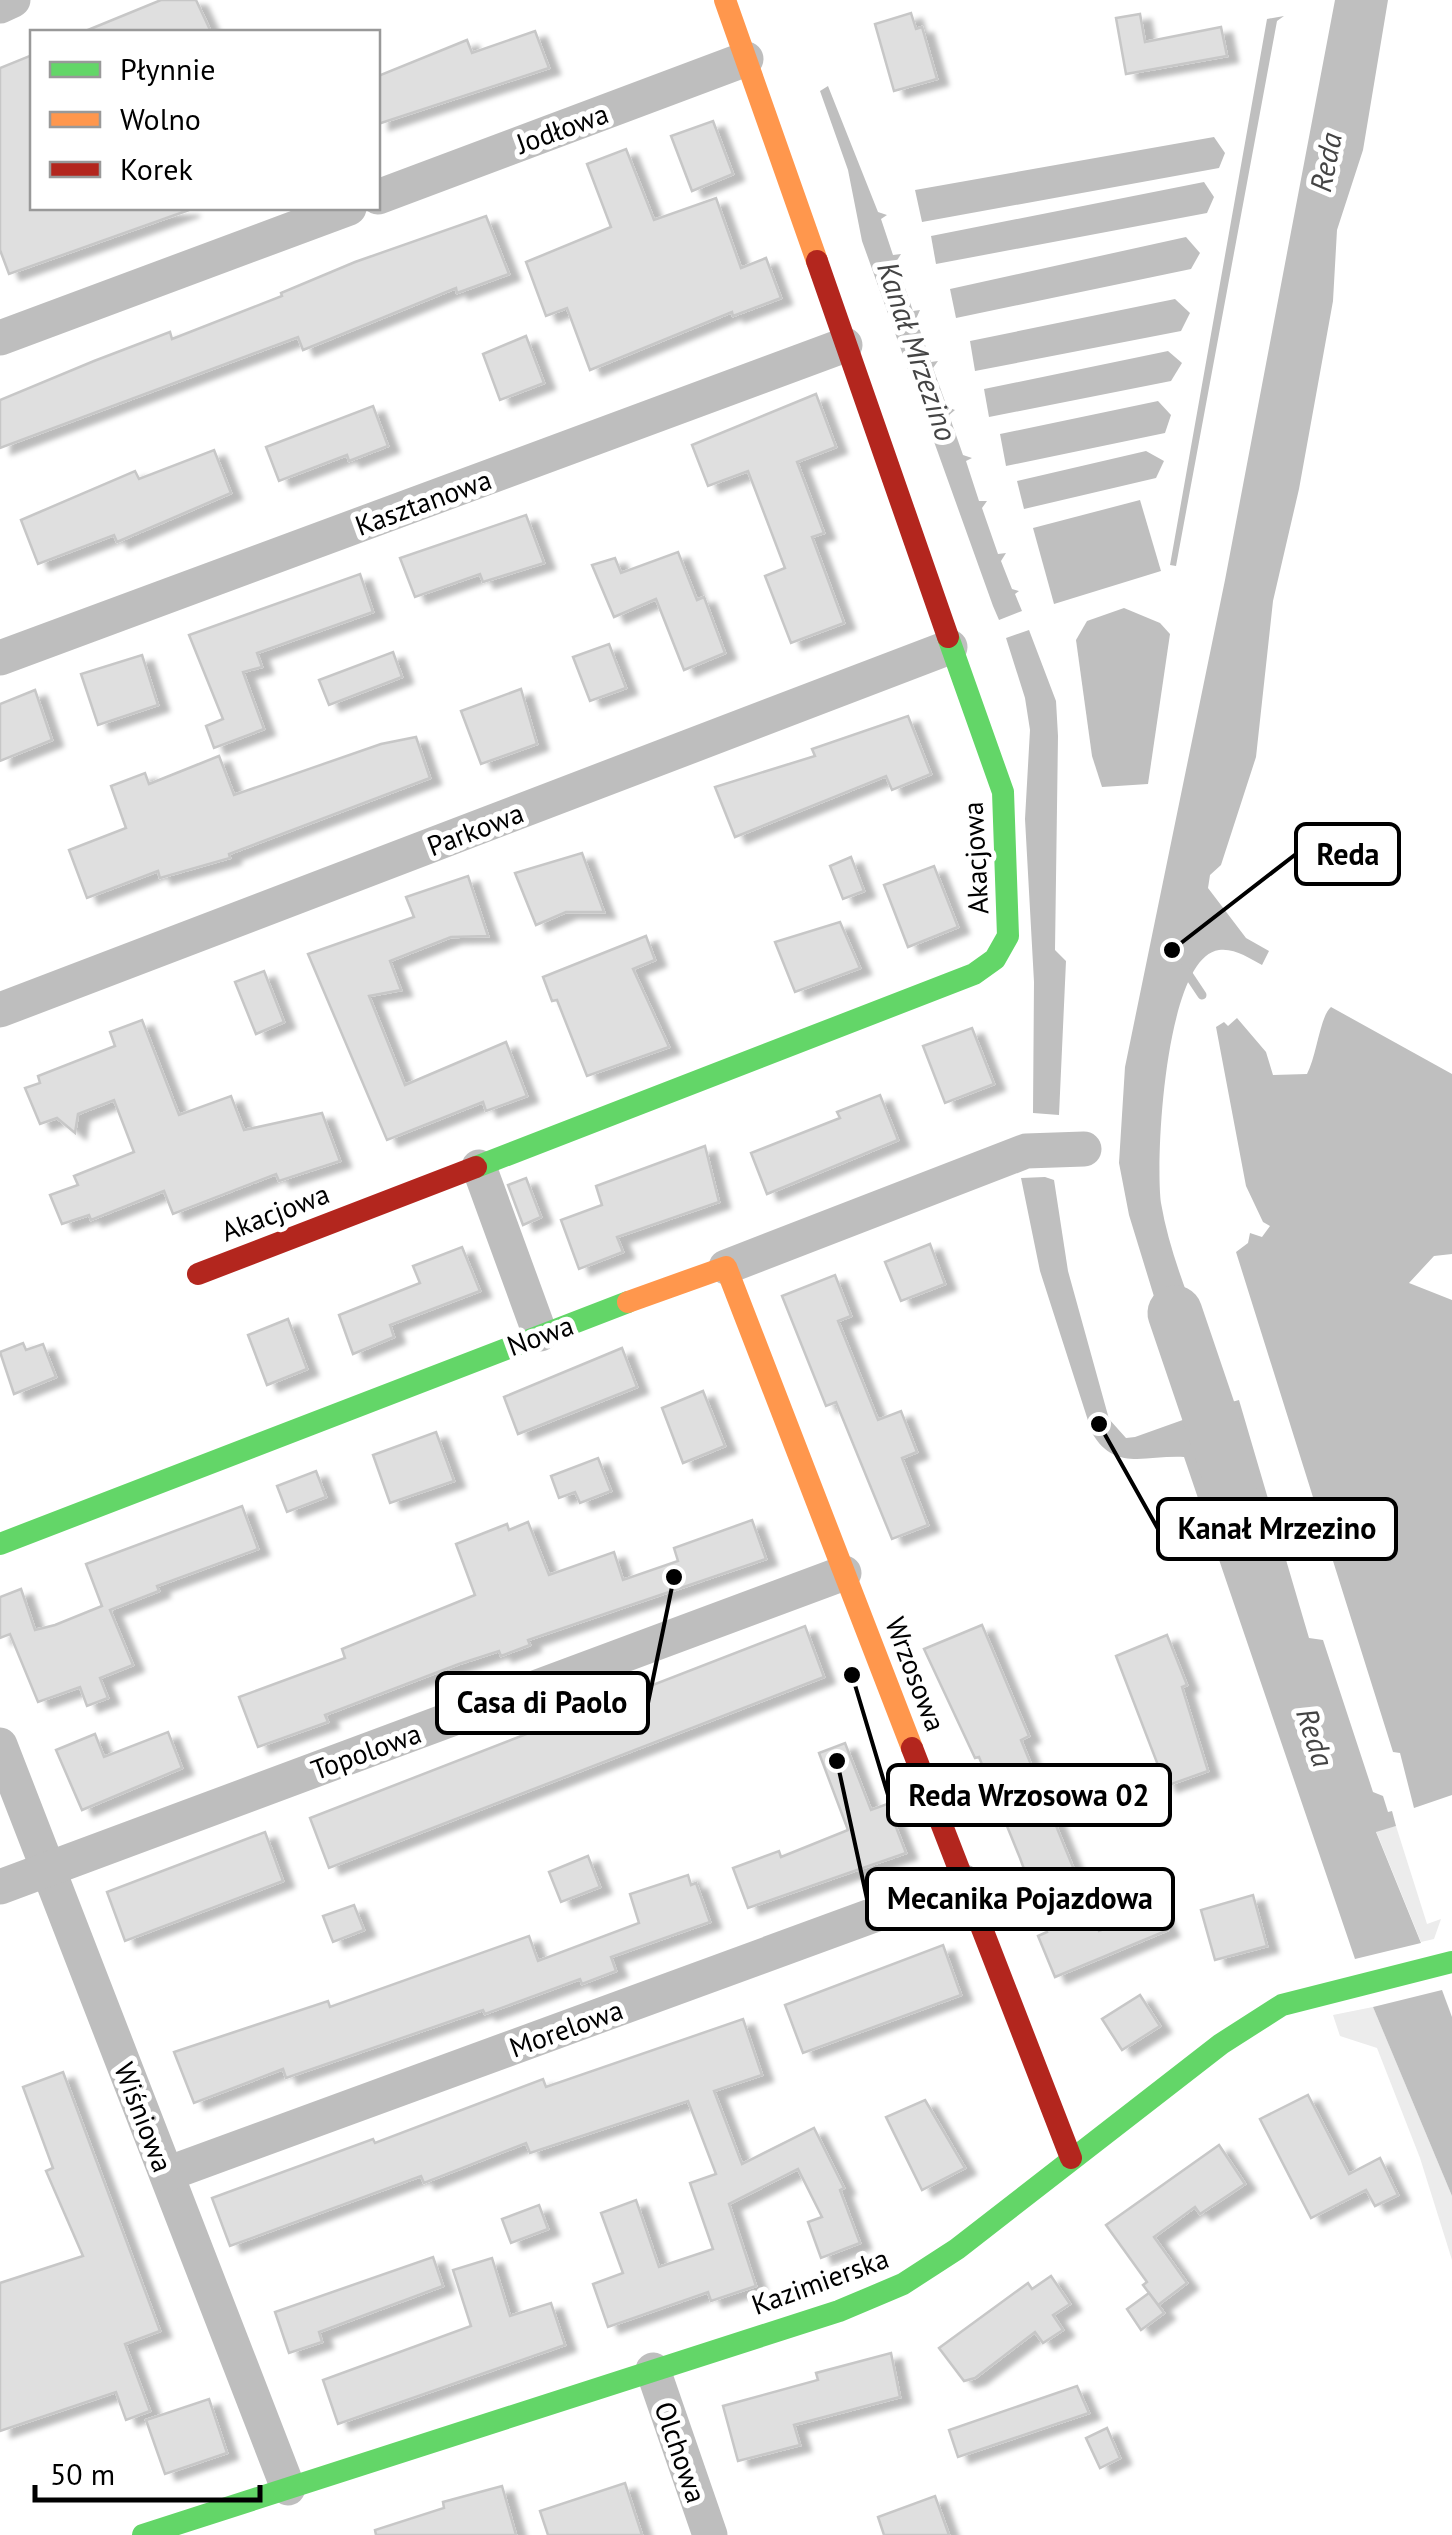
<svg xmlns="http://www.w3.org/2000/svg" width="1452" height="2535" font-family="'PT Sans',sans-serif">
<defs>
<filter id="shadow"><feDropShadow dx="11" dy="6" stdDeviation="2.5" flood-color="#0004"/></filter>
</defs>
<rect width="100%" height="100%" fill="#fff"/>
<g fill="#ececec">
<polygon points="1396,1826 1427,1924 1441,1919 1434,1939 1421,1942 1376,1831"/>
<polygon points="1373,2007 1452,2196 1452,2260 1420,2158 1377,2048 1340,2036 1333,2015"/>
</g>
<g fill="#bfbfbf">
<path d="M1335 0H1388L1363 150 1337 230 1333 301 1299 489 1273 601 1256 757 1221 865 1210 875 1208 888 1246 938 1269 951 1262 965C1249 958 1235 948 1219 950 1165 957 1155 1160 1161 1203 1171 1262 1199 1322 1219 1379L1183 1391 1129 1215 1119 1163 1125 1067 1225 580Z"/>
<polygon points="1284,16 1277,21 1176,566 1170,565 1267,19"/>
<polygon points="828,86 878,212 887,215 881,219 893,255 901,254 896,262 913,311 920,310 916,319 931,362 938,361 933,368 947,407 955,410 949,415 963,455 972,458 966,461 979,501 987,501 982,508 998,554 1006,553 1001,561 1012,589 1019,591 1015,594 1022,611 999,620 993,606 862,241 848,170 820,91"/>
<polygon points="1214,137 1225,153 1219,168 922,222 915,190"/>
<polygon points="1204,182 1214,197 1207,213 936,264 931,236"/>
<polygon points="1186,237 1200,253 1191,269 956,318 950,289"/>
<polygon points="1175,299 1190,313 1181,331 975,371 970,341"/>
<polygon points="1168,351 1182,363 1171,381 989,417 984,389"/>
<polygon points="1158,401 1171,415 1165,433 1006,466 1000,434"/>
<polygon points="1146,451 1164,461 1156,478 1024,509 1017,481"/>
<polygon points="1140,500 1161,571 1054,604 1033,528"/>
<polygon points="1124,608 1160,623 1170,634 1148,784 1102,787 1092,756 1076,640 1087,621"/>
<polygon points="1029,630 1056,701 1058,736 1055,950 1066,961 1059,1115 1033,1113 1034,982 1025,819 1030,730 1025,698 1006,638"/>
<path d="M1331 1007 1452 1074V1254L1434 1256 1409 1283 1452 1300V1795L1414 1808 1400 1753 1393 1752 1236 1252 1248 1243 1250 1233 1262 1237 1270 1226 1263 1222 1246 1186 1216 1027 1224 1022 1228 1026 1237 1018 1266 1052 1273 1075 1307 1074C1317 1055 1320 1016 1331 1007Z"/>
<path d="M1045 1177 1054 1180 1068 1271 1109 1419 1126 1438 1135 1437 1191 1417 1190 1413 1239 1400 1309 1638 1323 1640 1373 1792 1383 1796 1388 1812 1392 1811 1396 1826 1376 1832 1421 1943 1355 1959 1184 1457C1145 1455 1115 1472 1092 1433L1040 1271 1021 1178Z"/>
<polygon points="1442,1990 1452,2017 1452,2196 1373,2007"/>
</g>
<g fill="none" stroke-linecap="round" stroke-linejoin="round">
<polyline stroke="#bfbfbf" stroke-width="9" points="1184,968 1202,995"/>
<polyline stroke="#bfbfbf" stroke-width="55" points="1175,1313 1231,1478"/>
</g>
<g fill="#dfdfdf" stroke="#c7c7c7" stroke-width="2.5" filter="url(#shadow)">
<polygon points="161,0 196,0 211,32 83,32"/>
<polygon points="911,13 916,29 922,27 937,79 894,91 875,24"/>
<polygon points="1140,14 1145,42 1221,27 1227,56 1126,74 1116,18"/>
<polygon points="535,31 549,68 378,124 378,76 467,40 472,53"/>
<polygon points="32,55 32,208 189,210 9,274 0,250 0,68"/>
<polygon points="713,121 733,174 692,191 671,136"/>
<polygon points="626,149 654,220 716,198 741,268 766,258 781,298 733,316 732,312 590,370 567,308 546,316 526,262 611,227 587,164"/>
<polygon points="486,216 509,274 457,293 456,288 303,350 298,337 0,448 0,400 94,361 170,332 172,339 282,296 281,293 355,262"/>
<polygon points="526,336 544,383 500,400 483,354"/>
<polygon points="816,394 836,447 797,462 824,533 812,537 844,623 791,643 765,576 785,568 748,471 708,486 692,445"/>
<polygon points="373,406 388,446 349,461 347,455 279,481 266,447"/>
<polygon points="214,450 231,493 117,542 114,535 38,564 21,520 135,471 139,479"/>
<polygon points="526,515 544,563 483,582 480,574 415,597 400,558"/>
<polygon points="678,552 697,600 704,597 725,653 684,670 656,599 614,617 592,565 615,558 621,573"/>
<polygon points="360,574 373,612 257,653 262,667 243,672 264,729 214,748 206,726 223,719 189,635"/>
<polygon points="609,644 626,688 590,701 573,657"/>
<polygon points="393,652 402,677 329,705 319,680"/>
<polygon points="142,655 158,705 98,725 81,674"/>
<polygon points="521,689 537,744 481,764 461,711"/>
<polygon points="35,690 52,740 0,761 0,704"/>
<polygon points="908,716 931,774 892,790 886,776 735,837 715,787 815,756 812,749"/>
<polygon points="416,737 430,778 229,854 230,858 160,878 158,871 87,898 69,850 126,828 111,786 145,773 149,784 219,756 234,795 381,744"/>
<polygon points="582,853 604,912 566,912 536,925 515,873"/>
<polygon points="851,857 864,891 843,899 830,866"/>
<polygon points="934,866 958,927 908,947 884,885"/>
<polygon points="468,876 488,936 451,937 390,961 401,990 369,996 405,1085 506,1042 527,1096 486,1111 483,1102 387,1140 308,954 414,917 406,897"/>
<polygon points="840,922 860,968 795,992 775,942"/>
<polygon points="646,936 655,960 633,969 669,1047 587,1076 557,1000 552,1001 543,977"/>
<polygon points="264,971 284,1022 256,1034 235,982"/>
<polygon points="142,1020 179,1115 231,1096 244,1130 322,1113 340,1161 279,1181 276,1174 173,1214 164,1191 91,1220 89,1215 62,1224 50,1195 78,1185 74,1176 134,1152 114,1100 78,1114 75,1133 57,1118 40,1124 25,1088 40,1083 38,1076 115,1046 110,1032"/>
<polygon points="972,1028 994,1084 945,1103 923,1046"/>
<polygon points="880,1095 898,1140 767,1194 751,1153 840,1118 837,1112"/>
<polygon points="705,1146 719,1202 617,1237 623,1252 579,1269 561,1220 602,1205 596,1186"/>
<polygon points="526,1178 541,1217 523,1225 508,1185"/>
<polygon points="930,1244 945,1284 901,1301 885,1262"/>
<polygon points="462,1247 480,1291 390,1325 394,1337 353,1354 339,1315 420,1283 413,1266"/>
<polygon points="835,1275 851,1316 838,1321 878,1420 901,1411 917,1452 902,1458 928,1525 892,1539 836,1402 826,1406 782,1296"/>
<polygon points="288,1319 307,1369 267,1385 248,1335"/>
<polygon points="23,1343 26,1350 43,1344 56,1377 14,1394 0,1352"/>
<polygon points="622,1348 637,1387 518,1434 504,1397"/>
<polygon points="703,1391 725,1446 683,1463 662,1408"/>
<polygon points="436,1432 454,1481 390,1503 373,1455"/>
<polygon points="598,1458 611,1491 580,1503 575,1492 559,1498 551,1476"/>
<polygon points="316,1471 326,1497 287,1512 277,1486"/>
<polygon points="242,1506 258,1549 157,1586 159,1591 110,1610 133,1665 100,1678 108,1698 87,1706 80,1687 38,1702 10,1634 0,1638 0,1597 21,1589 35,1630 55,1625 102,1606 86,1564"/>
<polygon points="752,1520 766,1559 528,1640 530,1645 501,1656 499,1651 459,1664 325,1715 328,1722 258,1747 239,1697 345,1658 342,1649 475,1595 456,1544 507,1524 509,1530 528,1522 549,1575 614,1552 623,1580 678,1561 674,1548"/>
<polygon points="982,1625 1029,1736 1021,1740 1099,1931 1137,1917 1133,1908 1154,1899 1168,1930 1055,1977 1038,1936 1047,1932 1020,1858 979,1757 975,1758 924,1649"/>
<polygon points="805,1626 824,1677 329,1868 310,1818"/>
<polygon points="1167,1635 1187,1685 1182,1687 1208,1771 1166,1786 1116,1656"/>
<polygon points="168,1732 182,1768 82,1810 56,1750 95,1734 104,1757"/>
<polygon points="845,1743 871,1810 887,1804 906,1853 748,1908 733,1868 779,1851 781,1857 848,1830 819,1753"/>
<polygon points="265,1832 283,1881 125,1941 107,1892"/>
<polygon points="588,1856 600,1887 561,1902 549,1872"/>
<polygon points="688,1875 691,1885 696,1883 710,1922 611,1957 616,1971 582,1984 580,1979 485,2014 483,2010 286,2078 283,2069 194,2103 174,2052 328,2001 330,2007 529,1936 538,1961 639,1923 630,1894"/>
<polygon points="1253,1895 1267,1946 1215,1960 1201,1910"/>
<polygon points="354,1905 364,1930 333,1942 323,1916"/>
<polygon points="943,1945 961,1995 803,2053 785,2005"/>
<polygon points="1140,1995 1160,2026 1122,2050 1102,2019"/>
<polygon points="743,2019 762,2075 714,2091 742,2164 814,2128 844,2188 840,2190 860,2243 821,2258 808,2222 822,2217 798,2169 729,2204 756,2286 711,2301 708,2292 608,2327 593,2284 623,2273 601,2213 636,2200 659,2267 713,2249 690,2183 716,2174 688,2101 530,2153 526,2143 424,2183 421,2176 230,2246 212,2198 373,2139 375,2143 543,2079 546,2087"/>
<polygon points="63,2072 160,2331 125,2344 150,2411 126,2420 116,2392 0,2431 0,2283 83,2256 46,2171 53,2168 23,2087"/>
<polygon points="1308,2095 1349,2174 1380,2158 1398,2195 1375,2206 1366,2190 1311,2218 1260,2119"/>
<polygon points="925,2100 965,2168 922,2190 886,2117"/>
<polygon points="1219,2145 1245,2184 1200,2214 1195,2207 1154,2237 1187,2283 1158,2305 1143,2285 1147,2282 1106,2225"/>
<polygon points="539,2205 548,2229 511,2243 502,2219"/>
<polygon points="433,2257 443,2286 319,2332 322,2342 289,2353 275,2312"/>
<polygon points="492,2258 510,2316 551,2303 565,2345 338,2424 323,2380 471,2326 453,2270"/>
<polygon points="1051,2276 1070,2304 1053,2315 1063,2330 1043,2343 1035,2332 975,2378 964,2381 939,2348 1028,2283 1032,2289"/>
<polygon points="1149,2293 1164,2313 1141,2330 1127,2309"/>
<polygon points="891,2353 900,2397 794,2425 800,2445 738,2461 723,2406 818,2380 816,2373"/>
<polygon points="1077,2386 1089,2413 958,2457 949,2430"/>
<polygon points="209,2399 227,2453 165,2474 146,2420"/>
<polygon points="1107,2428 1120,2458 1100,2468 1086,2438"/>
<polygon points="625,2483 642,2535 548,2535 540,2511"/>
<polygon points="502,2486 516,2535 376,2535 375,2530 444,2508 443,2502"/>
<polygon points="935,2496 949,2535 884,2535 878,2517"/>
</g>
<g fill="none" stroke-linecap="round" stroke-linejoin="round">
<g stroke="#bebebe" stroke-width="35">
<polyline points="0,6 13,0"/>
<polyline points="378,197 746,59"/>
<polyline points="0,338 349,208"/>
<polyline points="0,658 845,345"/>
<polyline points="0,1010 950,647"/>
<polyline points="479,1167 540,1334"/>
<polyline points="726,1267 1026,1151 1084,1149"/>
<polyline points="0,1745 288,2488"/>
<polyline points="0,1887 844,1573"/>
<polyline points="167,2174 964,1882"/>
<polyline points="653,2370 710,2535"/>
</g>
<g stroke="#63d668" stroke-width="22">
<polyline points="476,1167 974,974 995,959 1008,936 1003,792 948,637"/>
<polyline points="0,1544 628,1302"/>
<polyline points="143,2535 839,2311 903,2284 957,2249 1221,2044 1282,2005 1452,1962"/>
</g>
<g stroke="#ff974d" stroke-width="22">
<polyline points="725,0 817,261"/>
<polyline points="628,1302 726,1267 912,1748"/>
</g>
<g stroke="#b3261e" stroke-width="22">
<polyline points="817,261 948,637"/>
<polyline points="198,1274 476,1167"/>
<polyline points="912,1748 1071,2158"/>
</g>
</g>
<g text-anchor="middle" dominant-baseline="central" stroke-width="10" stroke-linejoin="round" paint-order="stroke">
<g font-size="28" fill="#000" stroke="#fff">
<text transform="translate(562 128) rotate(-20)">Jodłowa</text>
<text transform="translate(423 502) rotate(-20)">Kasztanowa</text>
<text transform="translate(475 829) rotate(-21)">Parkowa</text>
<text transform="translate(975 858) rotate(-93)">Akacjowa</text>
<text transform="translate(275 1212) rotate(-21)">Akacjowa</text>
<text transform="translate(540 1335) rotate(-20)">Nowa</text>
<text transform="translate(916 1674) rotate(69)">Wrzosowa</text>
<text transform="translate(366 1751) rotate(-20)">Topolowa</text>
<text transform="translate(566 2028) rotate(-20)">Morelowa</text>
<text transform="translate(144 2117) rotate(69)">Wiśniowa</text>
<text transform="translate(820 2281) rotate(-20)">Kazimierska</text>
<text transform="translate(681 2452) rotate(71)">Olchowa</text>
</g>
<g font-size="30" font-style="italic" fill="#444" stroke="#fff">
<text transform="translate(1325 162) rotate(-79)">Reda</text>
<text transform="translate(918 351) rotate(71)">Kanał Mrzezino</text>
<text transform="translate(1316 1737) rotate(72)">Reda</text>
</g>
</g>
<path fill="none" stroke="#000" stroke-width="4" d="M1172 950L1296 854M1099 1424L1158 1529M674 1577L648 1703M852 1675L888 1795M837 1761L867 1899"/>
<g fill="#000" stroke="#fff" stroke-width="4">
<circle cx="1172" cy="950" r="10"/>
<circle cx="1099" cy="1424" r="10"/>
<circle cx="674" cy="1577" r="10"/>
<circle cx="852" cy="1675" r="10"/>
<circle cx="837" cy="1761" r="10"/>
</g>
<g fill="#fff" stroke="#000" stroke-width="4">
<rect x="1296" y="824" width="103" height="60" rx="10"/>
<rect x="1158" y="1499" width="238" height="60" rx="10"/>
<rect x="437" y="1673" width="211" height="60" rx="10"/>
<rect x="888" y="1765" width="282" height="60" rx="10"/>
<rect x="867" y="1869" width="306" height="60" rx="10"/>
</g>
<g font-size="30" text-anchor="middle" font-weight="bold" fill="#000">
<text x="1348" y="865">Reda</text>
<text x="1277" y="1539">Kanał Mrzezino</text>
<text x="542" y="1713">Casa di Paolo</text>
<text x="1029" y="1806">Reda Wrzosowa 02</text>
<text x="1020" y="1909">Mecanika Pojazdowa</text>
</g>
<rect x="30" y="30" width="350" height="180" fill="#ffffff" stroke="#999999" stroke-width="2.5"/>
<rect x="50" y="62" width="50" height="15" fill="#63d668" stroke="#999999" stroke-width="2.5"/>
<text x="120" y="80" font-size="30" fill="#000000">Płynnie</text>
<rect x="50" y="112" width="50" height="15" fill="#ff974d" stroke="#999999" stroke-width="2.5"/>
<text x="120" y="130" font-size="30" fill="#000000">Wolno</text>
<rect x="50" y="162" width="50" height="15" fill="#b3261e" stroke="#999999" stroke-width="2.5"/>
<text x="120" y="180" font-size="30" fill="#000000">Korek</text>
<path d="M35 2485v15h225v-15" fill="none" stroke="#000000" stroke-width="5"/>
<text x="50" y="2485" font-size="30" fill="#000000" stroke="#ffffff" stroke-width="8" paint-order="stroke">50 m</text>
</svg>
